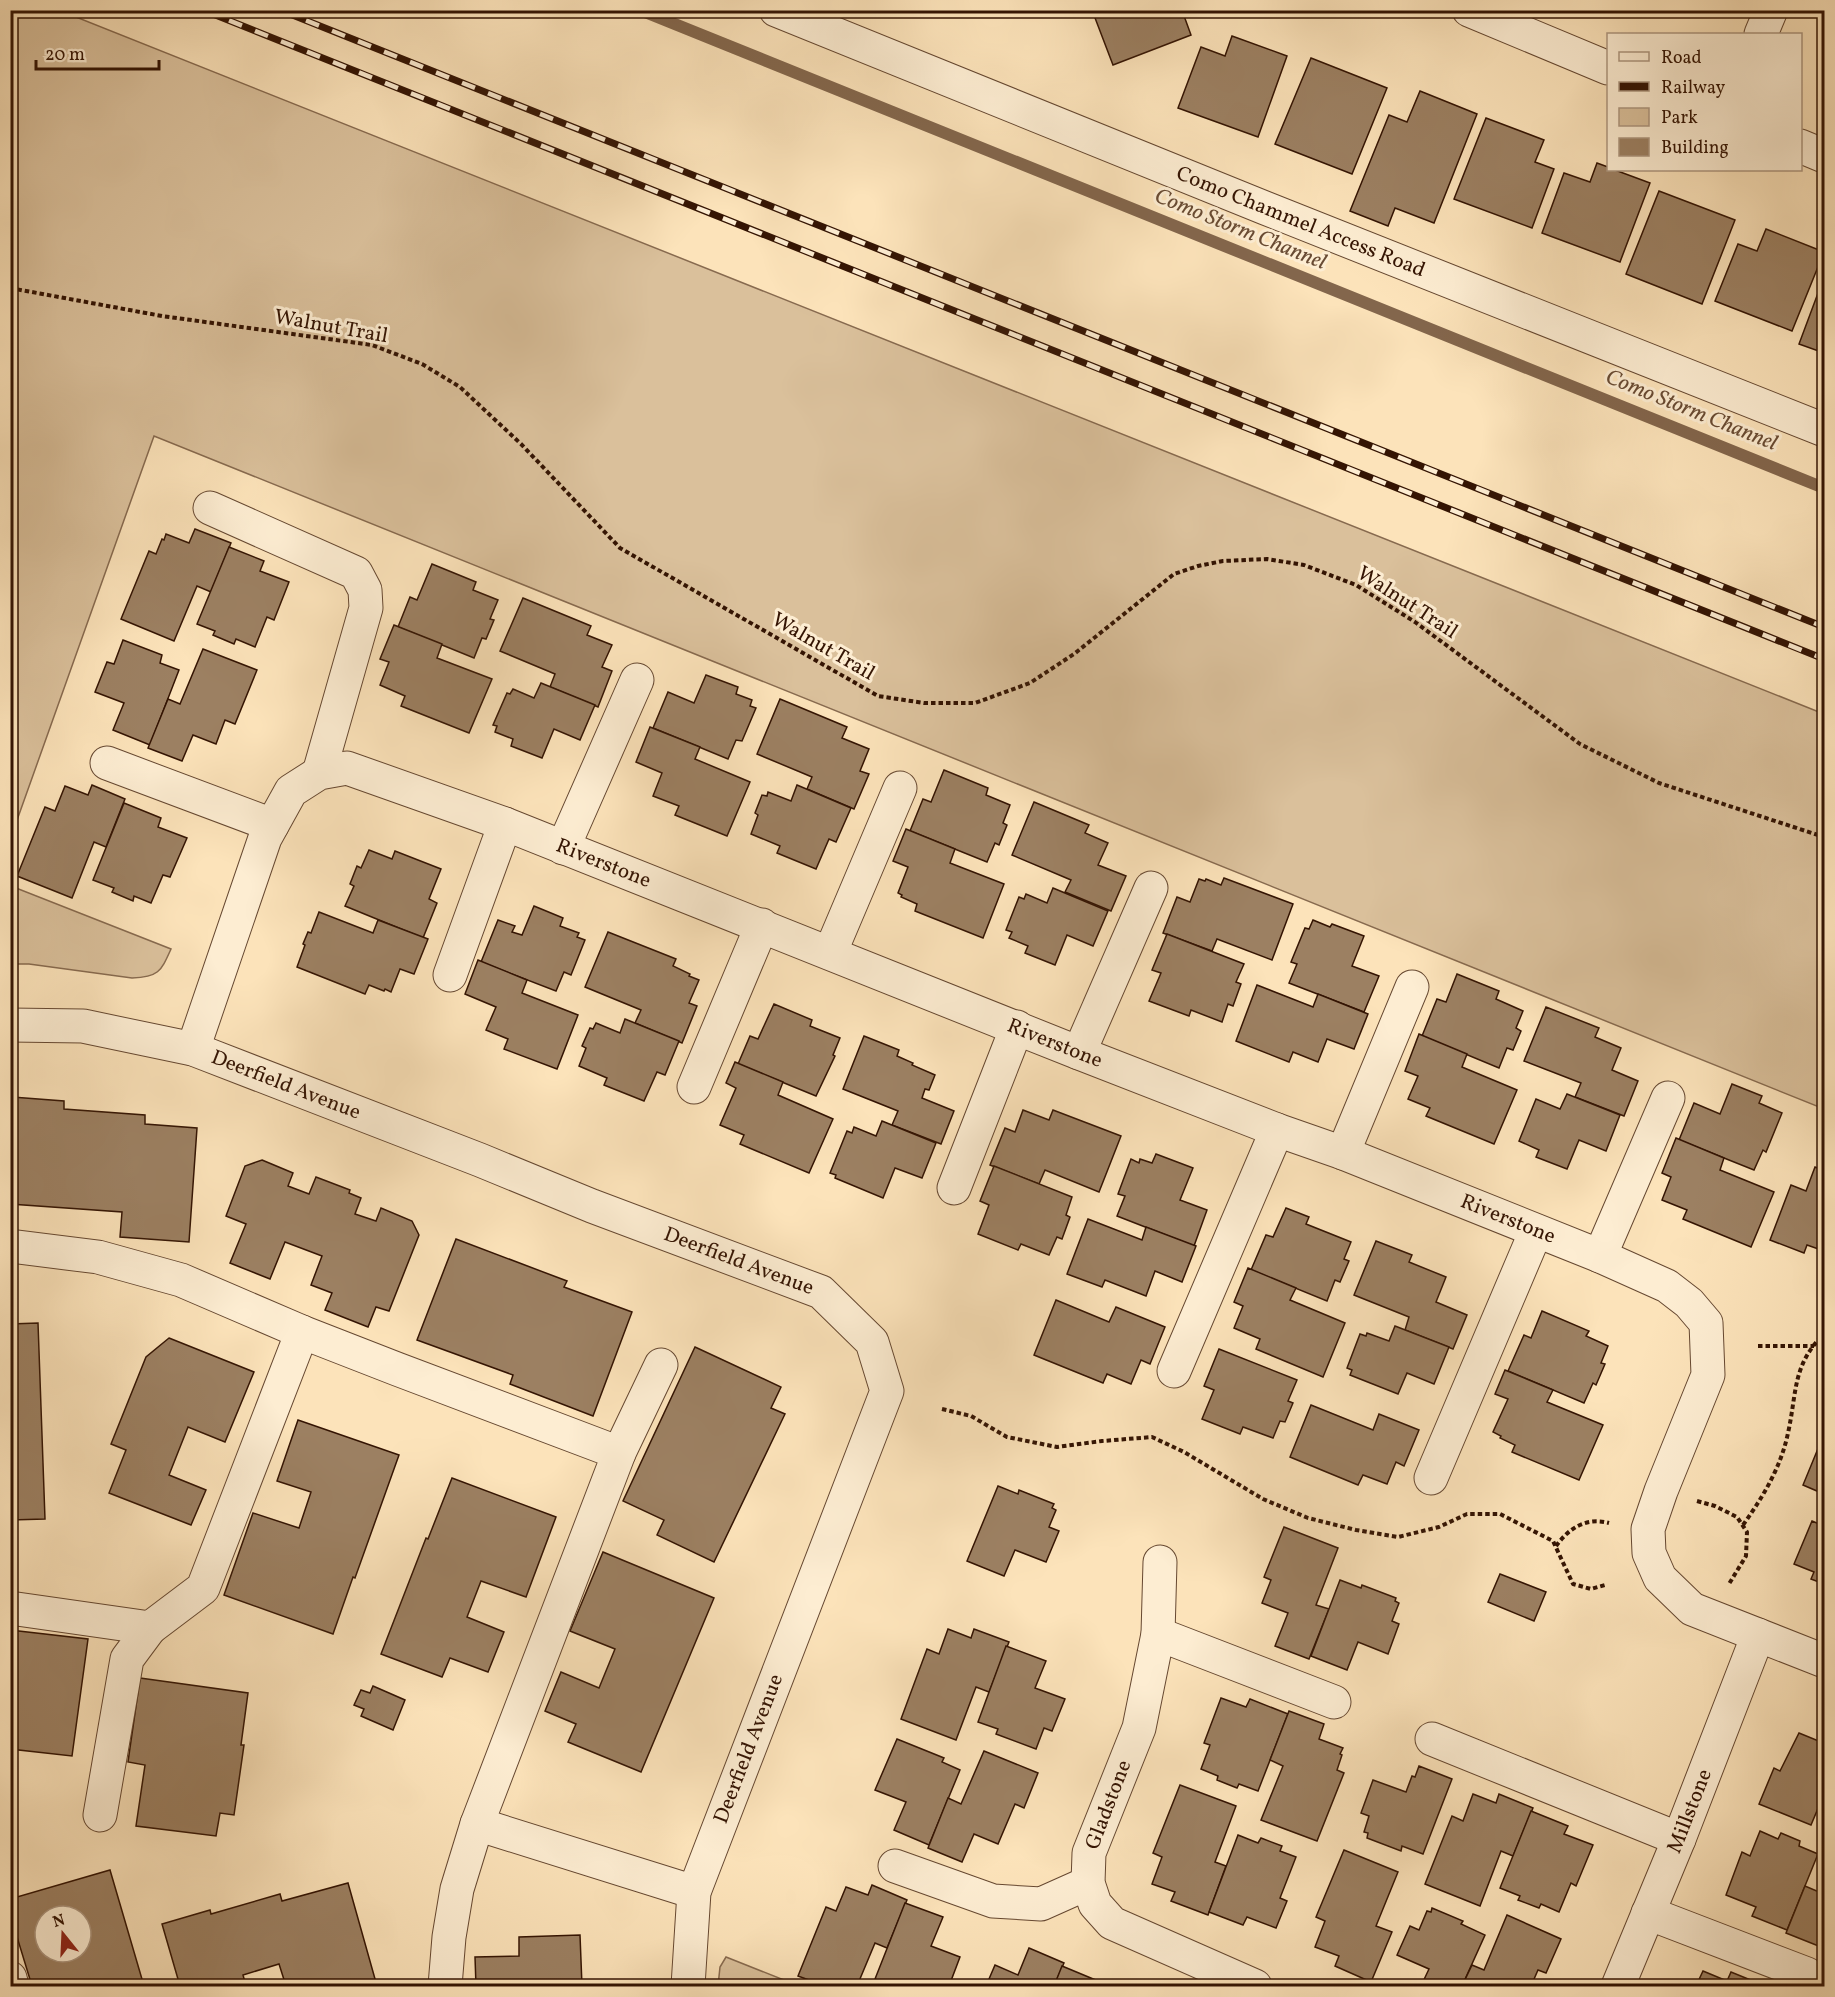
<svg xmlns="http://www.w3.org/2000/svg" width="1835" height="1997" font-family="Vollkorn,serif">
<rect width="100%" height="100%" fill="#fce3ba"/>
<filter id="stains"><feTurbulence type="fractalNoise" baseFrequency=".00333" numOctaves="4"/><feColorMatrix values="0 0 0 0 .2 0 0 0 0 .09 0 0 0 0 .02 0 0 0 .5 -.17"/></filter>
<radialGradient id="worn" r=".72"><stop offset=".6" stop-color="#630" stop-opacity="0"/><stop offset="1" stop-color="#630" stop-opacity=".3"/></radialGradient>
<g fill="#dac09b" stroke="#876a4f" stroke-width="1.5">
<polygon points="11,10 61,11 1824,714 1824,1109 154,436 11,837"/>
<path d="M10 886H11L171 949C161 971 159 977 132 978L29 964H11Z"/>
<polygon points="726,1957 799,1986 718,1986 720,1967"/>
</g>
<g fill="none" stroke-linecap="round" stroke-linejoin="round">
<polyline stroke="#83664c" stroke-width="12" points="640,10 1824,488"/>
</g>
<g fill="#9c8062" stroke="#341403" stroke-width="1.5" fill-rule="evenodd">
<polygon points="1092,10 1188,10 1183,13 1191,35 1113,65"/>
<polygon points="1232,36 1287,56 1258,137 1178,108 1201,47 1225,56"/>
<polygon points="1311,58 1387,88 1352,174 1275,144"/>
<polygon points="1420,91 1477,114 1434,223 1395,208 1388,226 1350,211 1389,115 1407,122"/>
<polygon points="1486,118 1544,140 1535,162 1554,169 1532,228 1454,199"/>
<polygon points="1597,163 1608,167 1608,170 1615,170 1650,183 1620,262 1542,233 1564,173 1590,182"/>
<polygon points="1659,191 1735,220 1702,304 1626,274"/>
<polygon points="1766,229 1824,252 1792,331 1715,301 1738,244 1757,251"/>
<polygon points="1824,277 1824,353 1799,344"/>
<polygon points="195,529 231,543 211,592 197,586 174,641 121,619 149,551 156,554 162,539 164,540 166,534 189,543"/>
<polygon points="229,547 264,561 260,571 289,582 274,620 267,617 255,647 236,639 234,644 213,635 215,631 197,624"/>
<polygon points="432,564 476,582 473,590 498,600 490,619 494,620 486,639 482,638 474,658 398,627 410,597 417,600"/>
<polygon points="523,598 591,626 587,635 612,645 602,667 612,671 598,707 550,687 555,674 500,651"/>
<polygon points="394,625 442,644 437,658 492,679 469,733 401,706 405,696 380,685 389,662 380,659"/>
<polygon points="123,640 162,655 160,663 179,670 150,745 113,730 124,703 95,692 107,662 114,664"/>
<polygon points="203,649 257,670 235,724 225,720 216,744 193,735 182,761 148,748 168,699 180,704"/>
<polygon points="706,675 738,687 736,694 752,700 750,706 756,708 742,741 736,740 728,759 653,728 668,692 694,703"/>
<polygon points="541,683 595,705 580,740 554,729 542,758 511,746 513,739 495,732 497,726 493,725 507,693 510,694 513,689 534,698"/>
<polygon points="780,699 847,727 842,738 869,749 860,771 869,774 854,809 807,789 812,777 757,754"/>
<polygon points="650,727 700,747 695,759 750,782 727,836 675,815 679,806 653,796 662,773 636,762"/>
<polygon points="944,770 988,788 986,795 1010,805 1003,823 1007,825 999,845 995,843 987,862 910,831 923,799 931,802"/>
<polygon points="92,785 125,799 106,847 94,842 72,898 17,876 45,807 55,811 65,786 88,795"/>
<polygon points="797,785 851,808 836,842 829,839 816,869 777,853 780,846 751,834 758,815 755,813 762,795 767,796 768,792 791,801"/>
<polygon points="1034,802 1089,825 1085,833 1108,843 1098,865 1126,876 1111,911 1065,892 1071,880 1012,855"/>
<polygon points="124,803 161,818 158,827 187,838 170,877 163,875 151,903 134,896 133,901 112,892 114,888 93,880"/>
<polygon points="906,829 955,849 950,863 1004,884 983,938 915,911 917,904 901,897 902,895 898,893 908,867 893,861"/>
<polygon points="369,850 392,859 395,851 441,869 429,899 437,903 423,938 345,906 354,886 350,884 357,866 361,868"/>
<polygon points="1224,878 1293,904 1272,960 1217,939 1212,951 1163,933 1177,897 1190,902 1199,879 1205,881 1206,879 1221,885"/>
<polygon points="1053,888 1108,911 1093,946 1067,935 1055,965 1025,953 1028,946 1009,938 1012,932 1006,930 1019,897 1024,899 1026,894 1047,903"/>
<polygon points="534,906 563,918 560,926 579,933 577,937 585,940 571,975 564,972 556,991 481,962 498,920 515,926 512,932 522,935"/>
<polygon points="319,912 373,933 378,920 428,939 414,974 400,969 391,992 385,989 384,991 369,985 365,994 297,967 305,945 303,944 308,932 311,933"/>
<polygon points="1313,920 1330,927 1332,924 1364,936 1352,966 1379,976 1364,1012 1289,983 1297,964 1291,962 1305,928 1309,929"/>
<polygon points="608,932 676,959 673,966 690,974 689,976 699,980 689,1003 697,1006 682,1043 635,1023 641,1010 585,987"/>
<polygon points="1167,934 1244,964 1236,982 1241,984 1233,1006 1228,1004 1222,1022 1191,1010 1189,1016 1149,1001 1161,973 1152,970"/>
<polygon points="478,960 527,980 522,993 578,1015 557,1069 504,1049 508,1039 486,1030 496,1007 465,994"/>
<polygon points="1457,974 1499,991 1496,999 1523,1011 1516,1028 1521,1031 1513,1050 1507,1048 1499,1068 1422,1036 1437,999 1446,1002"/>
<polygon points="1257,985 1313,1007 1318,994 1368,1014 1354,1049 1327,1039 1318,1062 1293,1052 1289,1062 1236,1041"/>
<polygon points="774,1004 812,1020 810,1026 840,1038 833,1055 835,1056 816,1096 738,1064 750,1036 758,1039"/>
<polygon points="1546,1007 1599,1028 1595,1037 1621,1048 1612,1070 1638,1081 1624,1116 1575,1097 1581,1083 1524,1061"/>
<polygon points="625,1019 679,1041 665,1075 657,1072 644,1101 604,1085 607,1078 579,1066 586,1048 582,1046 590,1028 593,1029 596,1023 620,1033"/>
<polygon points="1419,1034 1467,1054 1462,1067 1517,1090 1494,1144 1426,1116 1430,1108 1408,1099 1418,1076 1405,1071"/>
<polygon points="864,1036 899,1050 897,1056 913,1063 912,1065 935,1075 929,1090 925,1089 922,1098 954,1111 941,1144 892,1125 898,1111 843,1089"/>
<polygon points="735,1062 783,1082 778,1095 833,1119 809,1173 740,1144 744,1135 720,1125 736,1088 726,1083"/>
<polygon points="1732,1084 1762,1096 1759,1103 1782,1113 1766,1152 1763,1150 1754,1170 1679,1140 1694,1103 1720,1114"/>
<polygon points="1567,1094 1620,1115 1606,1151 1579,1140 1567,1169 1536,1157 1539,1150 1519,1141 1536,1099 1560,1109"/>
<polygon points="12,1097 64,1101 64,1109 145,1115 145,1124 197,1128 189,1242 120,1237 122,1212 10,1204 10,1123"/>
<polygon points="1023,1110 1049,1120 1053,1110 1121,1136 1099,1192 1045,1170 1039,1184 990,1165 1005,1128 1015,1132"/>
<polygon points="882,1121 936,1143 922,1178 895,1168 883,1198 835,1178 836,1175 830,1173 847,1131 852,1133 854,1127 876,1136"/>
<polygon points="1676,1138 1724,1158 1720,1170 1774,1192 1751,1247 1683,1219 1687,1210 1662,1200 1671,1177 1662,1173"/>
<polygon points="1156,1154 1193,1168 1180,1200 1207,1210 1194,1246 1117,1216 1125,1196 1118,1194 1131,1159 1139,1163 1140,1159 1152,1163"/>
<polygon points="262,1160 293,1173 288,1186 309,1194 316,1177 350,1190 349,1193 361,1198 355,1214 376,1221 381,1208 412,1221 419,1235 389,1311 376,1307 368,1327 325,1310 332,1293 311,1285 322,1256 285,1242 270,1279 230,1263 246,1224 226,1216 245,1166"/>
<polygon points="1821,1165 1824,1166 1824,1251 1807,1245 1804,1253 1770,1240 1791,1185 1806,1191 1815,1167 1820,1169"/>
<polygon points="994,1166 1072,1197 1066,1215 1070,1217 1062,1239 1057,1237 1049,1255 1021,1244 1018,1250 978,1234 989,1205 980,1201"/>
<polygon points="1286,1208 1309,1217 1306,1224 1351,1242 1344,1259 1349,1261 1340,1282 1335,1280 1327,1301 1251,1270 1266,1235 1273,1237"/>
<polygon points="1088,1219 1142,1240 1146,1227 1196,1246 1182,1282 1155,1271 1146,1296 1105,1280 1102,1287 1067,1274"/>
<polygon points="456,1239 567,1281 564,1287 632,1312 593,1416 510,1384 513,1375 417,1340"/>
<polygon points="1376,1241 1412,1255 1409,1262 1446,1277 1436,1302 1467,1315 1453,1349 1405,1330 1409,1317 1354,1295"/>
<polygon points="1248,1268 1296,1288 1290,1300 1345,1323 1323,1377 1256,1349 1260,1339 1234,1328 1243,1306 1234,1302"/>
<polygon points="1056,1300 1109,1322 1116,1307 1165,1327 1150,1364 1141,1360 1131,1384 1107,1374 1103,1383 1034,1355"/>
<polygon points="1542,1311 1589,1331 1586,1336 1608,1346 1601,1363 1605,1364 1596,1385 1593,1383 1584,1403 1508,1371 1524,1335 1531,1338"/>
<polygon points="38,1323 45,1519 10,1520 10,1324"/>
<polygon points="1395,1326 1449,1347 1434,1384 1407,1373 1398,1394 1350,1375 1352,1370 1347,1368 1360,1334 1366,1336 1367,1333 1389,1341"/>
<polygon points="169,1338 254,1372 225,1442 188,1427 169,1475 206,1490 191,1525 109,1493 126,1450 111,1444 146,1357"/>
<polygon points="695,1347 781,1387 771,1408 785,1414 714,1562 657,1535 664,1520 623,1501"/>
<polygon points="1219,1349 1297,1380 1288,1401 1293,1403 1285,1422 1280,1421 1273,1438 1243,1427 1240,1434 1202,1419 1214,1390 1204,1386"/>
<polygon points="1505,1370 1553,1390 1547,1402 1603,1425 1579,1480 1512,1452 1515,1445 1500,1438 1501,1436 1493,1432 1508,1399 1495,1394"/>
<polygon points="1311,1405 1373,1430 1379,1414 1419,1430 1404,1466 1396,1462 1387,1484 1363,1475 1358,1485 1290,1457"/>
<polygon points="298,1420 399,1455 355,1578 353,1577 333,1634 224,1595 253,1513 299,1528 311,1492 277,1481"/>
<polygon points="1824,1434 1824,1494 1803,1485"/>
<polygon points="452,1478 556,1517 526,1597 481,1581 467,1617 504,1632 488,1672 450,1658 442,1677 381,1654 426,1538 428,1539"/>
<polygon points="998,1486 1018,1494 1019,1490 1054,1504 1052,1508 1056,1510 1049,1527 1059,1531 1046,1562 1015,1550 1004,1576 967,1561"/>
<polygon points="1812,1521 1824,1526 1824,1584 1811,1579 1814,1572 1794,1564"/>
<polygon points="1284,1527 1338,1548 1316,1605 1329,1609 1309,1659 1275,1646 1288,1613 1262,1603 1271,1580 1264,1577"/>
<polygon points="603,1552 714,1598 641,1772 568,1742 576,1724 545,1711 561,1672 599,1688 615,1649 570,1631"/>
<polygon points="1500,1574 1546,1592 1534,1621 1488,1602"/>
<polygon points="1340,1580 1361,1588 1362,1585 1396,1598 1395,1601 1399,1603 1392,1621 1399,1624 1388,1654 1358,1642 1347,1670 1311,1656"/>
<polygon points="948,1629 971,1638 974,1629 1009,1642 989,1692 976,1687 956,1740 901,1719 927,1649 939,1654"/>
<polygon points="10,1630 88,1639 72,1756 10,1749"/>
<polygon points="1006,1646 1046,1661 1035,1688 1065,1699 1052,1731 1044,1728 1036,1749 996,1734 998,1729 978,1722"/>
<polygon points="140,1678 248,1693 241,1745 244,1745 234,1815 220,1813 216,1836 136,1826 145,1765 128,1762"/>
<polygon points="373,1686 405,1700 393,1730 361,1716 364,1709 354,1705 361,1690 370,1693"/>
<polygon points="1221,1698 1246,1707 1250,1699 1288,1714 1258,1791 1239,1784 1237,1788 1217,1780 1218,1776 1201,1769 1210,1745 1204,1743"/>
<polygon points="1289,1711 1324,1724 1319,1739 1343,1748 1340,1754 1342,1755 1337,1770 1344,1773 1317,1841 1261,1820 1283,1766 1270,1760"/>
<polygon points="1799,1733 1821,1742 1824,1734 1824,1794 1811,1825 1759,1804 1774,1768 1780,1771"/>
<polygon points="897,1739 944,1758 942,1762 960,1770 929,1845 894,1830 906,1802 875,1790"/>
<polygon points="984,1751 1038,1773 1024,1808 1015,1804 998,1844 974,1834 962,1862 928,1848 948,1798 961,1804"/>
<polygon points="1419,1766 1452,1779 1423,1854 1402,1846 1401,1851 1367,1838 1368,1833 1364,1832 1369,1816 1361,1813 1373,1780 1406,1792 1412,1776 1415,1777"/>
<polygon points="1180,1785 1236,1806 1215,1862 1226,1866 1208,1915 1171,1901 1175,1892 1152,1884 1162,1857 1153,1853"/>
<polygon points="1473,1794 1496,1803 1499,1794 1533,1808 1513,1856 1501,1851 1480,1906 1425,1884 1452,1816 1463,1821"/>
<polygon points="1531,1811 1568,1826 1564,1834 1593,1845 1576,1886 1571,1883 1559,1912 1541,1904 1539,1908 1518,1900 1520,1896 1500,1888"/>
<polygon points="1760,1831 1778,1839 1781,1833 1800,1841 1799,1846 1818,1854 1787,1930 1752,1916 1756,1907 1726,1895 1742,1852 1750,1856"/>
<polygon points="1238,1835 1258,1843 1261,1838 1282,1846 1280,1851 1296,1857 1280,1898 1287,1901 1276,1928 1247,1917 1243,1925 1209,1912"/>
<polygon points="1344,1850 1398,1872 1376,1926 1392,1932 1371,1982 1335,1966 1339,1956 1315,1947 1325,1921 1316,1917"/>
<path d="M110 1870 144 1986H32L10 1914V1899ZM45 1916H81V1952H45Z"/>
<polygon points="1824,1879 1824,1938 1821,1947 1786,1933 1805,1886 1819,1892"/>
<polygon points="348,1883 377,1986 286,1986 279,1964 243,1975 246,1986 180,1986 162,1924 210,1910 211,1914 280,1894 282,1901"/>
<polygon points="872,1885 907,1900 887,1948 875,1943 857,1986 825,1986 798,1976 826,1907 836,1911 846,1887 868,1895"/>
<polygon points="905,1903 943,1917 931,1946 960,1957 949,1986 941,1984 940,1986 895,1986 875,1979"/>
<polygon points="1432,1908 1463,1921 1461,1924 1485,1935 1462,1986 1421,1986 1429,1969 1397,1955 1410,1926 1419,1930 1427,1911 1431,1912"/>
<polygon points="1507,1915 1561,1939 1546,1973 1538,1970 1531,1986 1462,1986 1472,1965 1484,1970"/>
<polygon points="580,1935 582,1986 476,1986 475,1957 519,1956 519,1937"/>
<polygon points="1029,1948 1064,1963 1054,1986 986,1986 995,1965 1018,1975"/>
<polygon points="1062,1966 1098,1981 1096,1986 1054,1986"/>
<polygon points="1703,1971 1727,1981 1731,1972 1763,1985 1762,1986 1696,1986"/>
</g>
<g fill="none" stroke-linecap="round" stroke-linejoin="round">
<g stroke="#664831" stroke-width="35">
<g id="minor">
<path id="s1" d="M776 10 1265 208 1824 430"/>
<polyline points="1469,10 1608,68"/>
<polyline points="1761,34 1771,10"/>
<polyline points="1800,146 1824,156"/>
<polyline points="210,508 356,573 365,590 366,608 319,773"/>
<polyline points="107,763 272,825"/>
<polyline points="563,848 637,680"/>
<polyline points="830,953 900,788"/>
<polyline points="450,975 505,824"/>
<path id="s2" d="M10 1025 83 1026 193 1049 480 1160 592 1206 821 1292 872 1342 887 1391 694 1892 688 1986"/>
<path id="s3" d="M193 1049 265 838 291 791 319 773 347 768 505 824 1079 1053 1277 1130 1343 1153 1600 1256 1667 1286 1689 1303 1706 1323 1708 1375 1661 1491 1648 1529 1649 1553 1660 1578 1692 1609 1824 1661"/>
<polyline points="1079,1053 1151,888"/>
<polyline points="694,1087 762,925"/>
<polyline points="1343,1153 1412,987"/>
<polyline points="954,1188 1017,1027"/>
<polyline points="10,1246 98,1257 181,1280 302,1332 397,1369 619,1453 477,1824 457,1889 449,1937 445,1986"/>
<polyline points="1600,1256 1668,1098"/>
<polyline points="1174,1371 1277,1130"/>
<polyline points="619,1453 661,1365"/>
<polyline points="1431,1478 1536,1231"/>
<polyline points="1160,1562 1158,1634 1139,1728 1089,1853 1088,1883 1095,1904 1112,1923 1255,1986"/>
<polyline points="10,1608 150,1628 203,1588 302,1332"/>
<polyline points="1158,1634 1334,1702"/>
<polyline points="1432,1739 1679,1839"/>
<polyline points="100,1815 127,1659 150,1628"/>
<polyline points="477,1824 694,1892"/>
<polyline points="895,1866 993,1901 1041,1904 1088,1883"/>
<polyline points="1648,1913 1807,1974"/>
<polyline points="10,1978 12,1986"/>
<path id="s4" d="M1618 1986 1679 1839 1758 1635"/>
</g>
</g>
<g stroke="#341403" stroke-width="4" stroke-dasharray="4.5 3" stroke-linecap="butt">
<polyline points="10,288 162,316 372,345 422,364 460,387 521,444 620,548 878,696 924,703 975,703 1030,683 1074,654 1174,574 1198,566 1223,561 1267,559 1304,565 1356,585 1415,622 1580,744 1659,783 1824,837"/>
<polyline points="1758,1346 1814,1346"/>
<polyline points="942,1409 971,1416 1007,1437 1057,1447 1102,1441 1152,1437 1184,1452 1263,1499 1308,1518 1356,1530 1398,1537 1439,1527 1467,1514 1500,1514 1553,1541 1573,1584 1591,1589 1605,1585"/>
<polyline points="1697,1501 1715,1506 1737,1517 1747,1532 1746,1556 1729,1584"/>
<path d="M1743 1525C1763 1497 1781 1467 1788 1433 1797 1393 1792 1365 1824 1334"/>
<path d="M1556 1546C1569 1528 1586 1517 1609 1523"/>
</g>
<use href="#minor" stroke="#fdedd2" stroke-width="33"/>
<g stroke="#341403" stroke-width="7">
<g id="rail">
<polyline points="203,10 1824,659"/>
<polyline points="280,10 1824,627"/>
</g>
</g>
<use href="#rail" stroke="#fdedd2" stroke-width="4.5" stroke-dasharray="14" stroke-linecap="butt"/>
</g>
<g text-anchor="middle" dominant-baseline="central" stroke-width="6" stroke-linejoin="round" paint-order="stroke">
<g font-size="21" fill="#341403" stroke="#fdedd2">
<text stroke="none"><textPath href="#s1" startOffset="566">Como Chammel Access Road</textPath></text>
<text transform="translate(331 327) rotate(10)">Walnut Trail</text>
<text transform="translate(1407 603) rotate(33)">Walnut Trail</text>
<text transform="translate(823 647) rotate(30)">Walnut Trail</text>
<text stroke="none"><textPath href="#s3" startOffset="612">Riverstone</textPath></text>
<text stroke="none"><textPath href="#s3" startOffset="1098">Riverstone</textPath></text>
<text stroke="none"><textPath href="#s2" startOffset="285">Deerfield Avenue</textPath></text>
<text stroke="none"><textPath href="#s3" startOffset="1584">Riverstone</textPath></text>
<text stroke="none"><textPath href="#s2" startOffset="771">Deerfield Avenue</textPath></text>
<text transform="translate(749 1749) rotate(-69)">Deerfield Avenue</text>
<text transform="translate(1109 1805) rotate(-69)">Gladstone</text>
<text stroke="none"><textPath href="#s4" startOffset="189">Millstone</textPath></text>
</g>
<g font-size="22" font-style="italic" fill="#694b33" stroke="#fdedd2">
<text transform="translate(1240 230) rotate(22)">Como Storm Channel</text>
<text transform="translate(1691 411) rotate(22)">Como Storm Channel</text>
</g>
</g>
<rect width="1835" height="1997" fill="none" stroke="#fce3ba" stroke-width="36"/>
<rect x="12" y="12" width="1811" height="1973" fill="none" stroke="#341403" stroke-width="3"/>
<rect x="18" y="18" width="1799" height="1961" fill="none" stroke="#341403" stroke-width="1.5"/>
<rect x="1607" y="33" width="195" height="138" fill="#fdedd2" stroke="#ad967f" stroke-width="1.5"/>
<rect x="1619" y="52" width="30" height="9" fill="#fdedd2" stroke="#ad967f" stroke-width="1.5"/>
<text x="1661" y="63" font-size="18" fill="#341403">Road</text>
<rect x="1619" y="82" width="30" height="9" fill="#341403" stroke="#ad967f" stroke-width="1.5"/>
<text x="1661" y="93" font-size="18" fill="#341403">Railway</text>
<rect x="1619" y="108" width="30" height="18" fill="#dac09b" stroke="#ad967f" stroke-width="1.5"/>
<text x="1661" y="123" font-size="18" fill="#341403">Park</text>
<rect x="1619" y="138" width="30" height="18" fill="#9c8062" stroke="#ad967f" stroke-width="1.5"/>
<text x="1661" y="153" font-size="18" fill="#341403">Building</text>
<g transform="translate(63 1934) rotate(342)"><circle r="28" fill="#fdedd2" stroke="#ad967f" stroke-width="1.5"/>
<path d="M0-4.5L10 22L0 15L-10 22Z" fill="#8f2418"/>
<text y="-9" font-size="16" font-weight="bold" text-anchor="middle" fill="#341403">N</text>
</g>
<path d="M36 60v9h123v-9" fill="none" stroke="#341403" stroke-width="3"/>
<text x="45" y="60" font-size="18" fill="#341403" stroke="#fdedd2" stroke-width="4.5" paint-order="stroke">20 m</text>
<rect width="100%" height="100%" filter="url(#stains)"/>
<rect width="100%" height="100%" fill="url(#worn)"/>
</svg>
